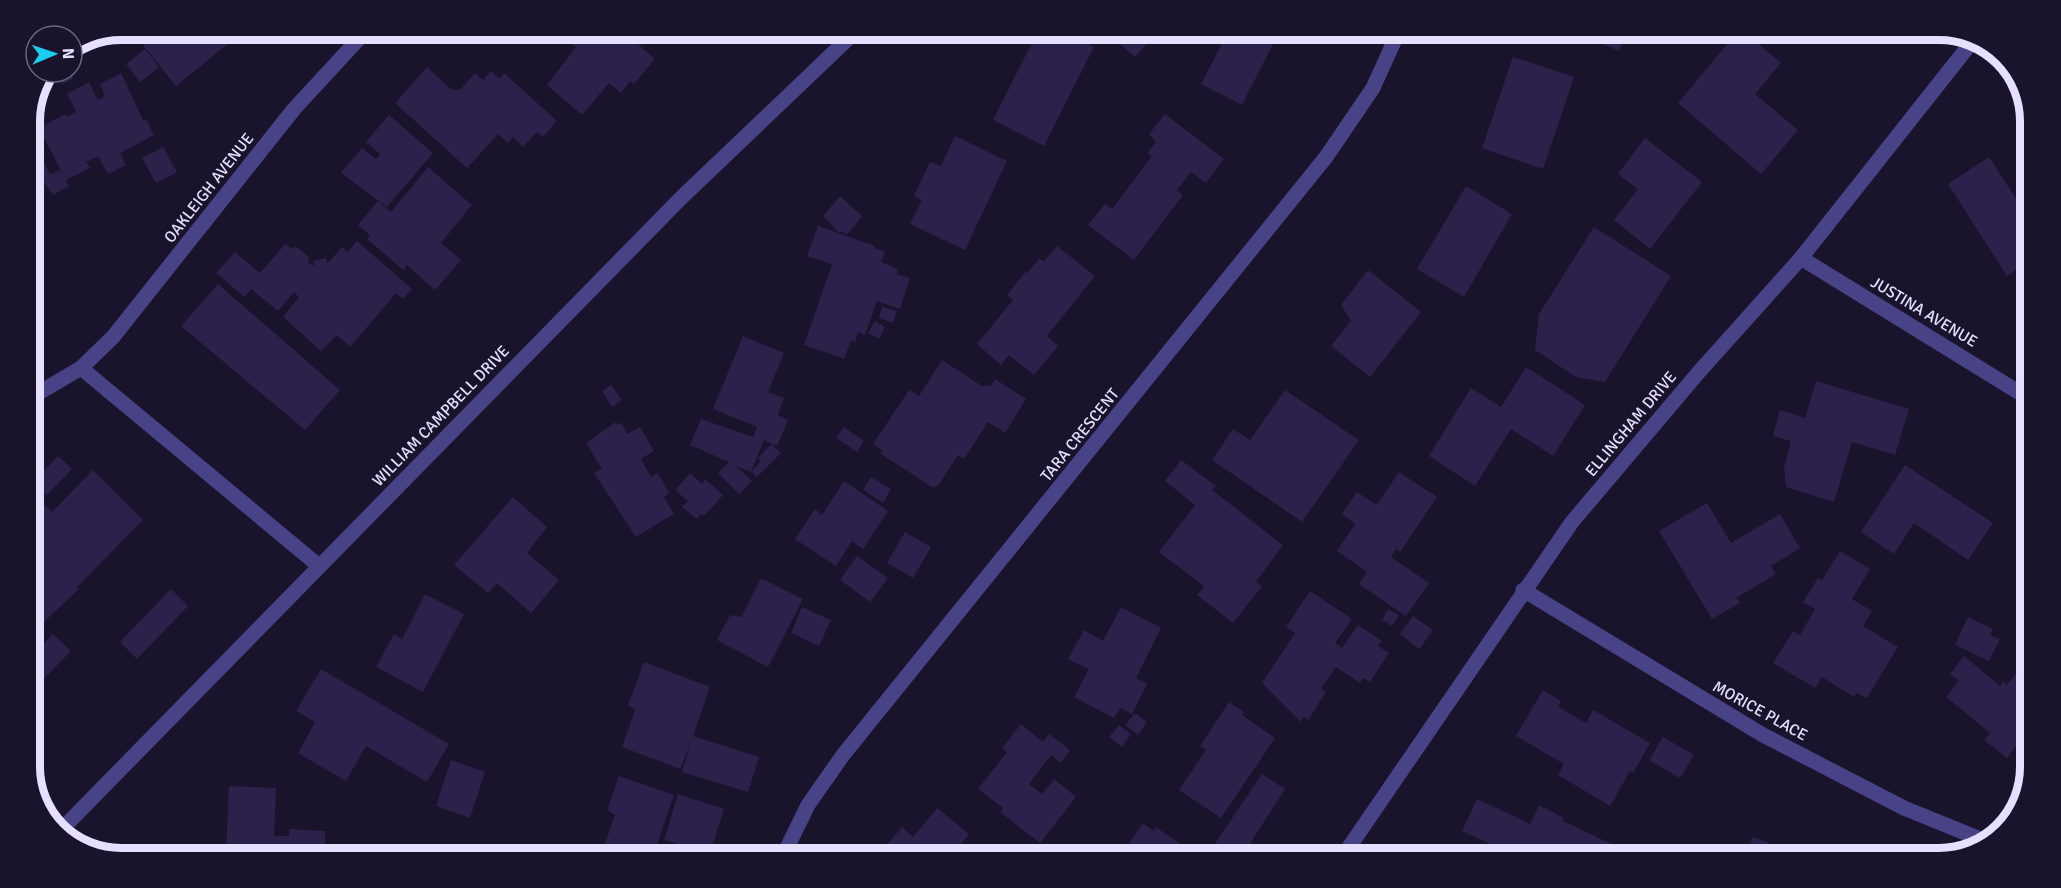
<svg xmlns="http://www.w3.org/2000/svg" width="2061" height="888" font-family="Signika,sans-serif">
<rect width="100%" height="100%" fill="#19132b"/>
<g fill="#2c214b">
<polygon points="162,30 245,30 176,86 143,45"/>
<polygon points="558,32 624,32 655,59 634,84 630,81 621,93 609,83 582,115 547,85 576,47"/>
<polygon points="1037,33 1068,33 1094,47 1044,146 993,120"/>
<polygon points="1108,34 1155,34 1135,57"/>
<polygon points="1227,34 1278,34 1242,105 1201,84"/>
<polygon points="1555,35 1586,35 1584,43"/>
<polygon points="1590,35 1625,36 1619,51 1589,38"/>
<polygon points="1734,36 1749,36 1781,63 1755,94 1798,130 1761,174 1678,103"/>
<polygon points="145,49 159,67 140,82 126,64"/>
<polygon points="1513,57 1574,77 1543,169 1482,148"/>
<polygon points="427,67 452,90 460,90 475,73 483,80 491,71 500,79 504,73 557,121 543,137 537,132 523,147 513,137 508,143 498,134 467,168 395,103"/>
<polygon points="56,72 70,72 73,79 62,84"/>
<polygon points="121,73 143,120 146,119 154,135 120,153 126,165 108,174 98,156 86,162 90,168 66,180 69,186 53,195 35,169 45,164 50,175 60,170 65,178 39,128 65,114 66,117 76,112 67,94 89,82 98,100 105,96 100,84"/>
<polygon points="1165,114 1224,159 1206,183 1191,172 1177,190 1183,195 1134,260 1088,225 1105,204 1112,209 1152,156 1147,153 1156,142 1149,134"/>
<polygon points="389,115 433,153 387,207 341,173 362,148 376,159 380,154 366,142"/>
<polygon points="955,136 1007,161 965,250 910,224 922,200 914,196 930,162 941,166"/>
<polygon points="1645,138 1702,182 1650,249 1614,220 1638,189 1618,174"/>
<polygon points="163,147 177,172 156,183 142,158"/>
<polygon points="1989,157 2019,203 2030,196 2029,261 2007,276 1948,184"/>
<polygon points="428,167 472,205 441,243 461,260 435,290 407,265 403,270 367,239 370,235 358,225 378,201 391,212"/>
<polygon points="1466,186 1512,214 1464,297 1417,269"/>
<polygon points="840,196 862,216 847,235 841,231 839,233 823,216"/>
<polygon points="818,226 875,246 874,248 885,252 881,262 898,269 897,274 910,278 900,309 877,301 865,335 858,332 855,342 851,341 844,359 804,345 832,264 807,256"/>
<polygon points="1594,227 1671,276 1605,382 1576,377 1535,350 1539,314"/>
<polygon points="357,241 412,289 403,299 396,293 350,347 337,335 321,351 283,317 299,297 294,292 278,311 251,289 244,297 216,273 235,252 260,273 285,244 291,248 297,247 309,257 308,262 315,267 313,261 326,258 327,264 342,247 348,252"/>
<polygon points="1057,246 1095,276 1047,336 1058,346 1034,375 1009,355 1001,365 977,344 1013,300 1007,295 1025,272 1027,273 1039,259 1044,261"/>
<polygon points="1368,270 1421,312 1370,377 1331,346 1351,321 1341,305"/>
<polygon points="218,284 340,390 305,430 181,326"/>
<polygon points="882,307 897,311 893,323 879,318"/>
<polygon points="875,321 885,327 879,339 868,333"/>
<polygon points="743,336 784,353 768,392 784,398 778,415 788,420 777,446 764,440 751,472 736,466 752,481 739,494 718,473 729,462 690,445 701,419 753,437 757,427 713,409"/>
<polygon points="942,360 982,386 991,386 995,379 1026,399 1005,433 988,422 964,459 958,455 938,486 932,487 881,454 883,451 873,444 909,390 919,396"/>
<polygon points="1526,367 1585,405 1553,456 1511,429 1475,486 1429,456 1471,388 1501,407"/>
<polygon points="1816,381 1909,409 1895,455 1852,442 1834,502 1786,487 1784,468 1791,441 1773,436 1780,410 1805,418"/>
<polygon points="611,385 622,400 612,407 602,391"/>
<polygon points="1285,390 1359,440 1302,522 1212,460 1233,429 1250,440"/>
<polygon points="616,422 618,425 621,423 628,434 640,427 654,451 641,459 651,477 658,473 669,493 664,497 674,514 636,537 594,473 602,469 586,443"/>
<polygon points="844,427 864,441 857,452 836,438"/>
<polygon points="771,444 781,453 757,477 751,472 761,461 758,458"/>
<polygon points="58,456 72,469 47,495 33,482"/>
<polygon points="1181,460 1216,486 1212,490 1283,545 1256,582 1262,586 1233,623 1197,595 1204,586 1159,552 1195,505 1165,481"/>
<polygon points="1905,465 1993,523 1968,560 1914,523 1894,554 1861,532"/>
<polygon points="93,470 143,520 77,587 79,589 30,635 30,515 42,503 52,512"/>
<polygon points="1399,472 1437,497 1400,552 1396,549 1391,557 1429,583 1406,616 1359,584 1367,572 1337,551 1355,524 1342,514 1357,492 1377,505"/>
<polygon points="690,473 702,484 705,479 723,495 704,516 701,514 697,519 682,507 688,501 675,490"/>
<polygon points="871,477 891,489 883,503 863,490"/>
<polygon points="844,481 888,511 863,549 852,541 836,566 795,539 815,509 822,515"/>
<polygon points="513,497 547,527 527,553 559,580 531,613 497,583 488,593 454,565"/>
<polygon points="1707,503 1731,543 1780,514 1800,548 1771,566 1776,574 1736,598 1740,603 1712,619 1659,531"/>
<polygon points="905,532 931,547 913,578 887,563"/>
<polygon points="1840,551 1870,569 1852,599 1872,611 1863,626 1898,647 1867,698 1857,693 1854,697 1822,677 1815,688 1773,663 1793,631 1800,635 1815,609 1803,602 1818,578 1822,580"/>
<polygon points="857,556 888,578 870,602 840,580"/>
<polygon points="2027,562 2026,571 2026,584 2016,578"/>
<polygon points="761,578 803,599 768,667 717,640 730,615 741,617"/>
<polygon points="171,589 188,606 137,659 120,642"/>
<polygon points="1310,591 1352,619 1335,643 1342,648 1358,625 1382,641 1378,646 1389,653 1370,682 1363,678 1360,683 1336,667 1321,689 1326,692 1308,720 1304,717 1301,722 1262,683 1295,633 1286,627"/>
<polygon points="425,594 464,614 423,692 376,667 394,634 402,639"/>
<polygon points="802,607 831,620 819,646 791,633"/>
<polygon points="1121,607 1161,628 1136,678 1147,684 1132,714 1120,708 1114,718 1074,697 1089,669 1068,659 1084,630 1103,641"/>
<polygon points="1388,609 1399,615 1392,626 1382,620"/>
<polygon points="1413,616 1433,630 1419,649 1400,634"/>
<polygon points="1968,617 1993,629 1990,635 2000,639 1989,661 1955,645"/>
<polygon points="53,634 71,651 30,693 30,658"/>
<polygon points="1964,656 2000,686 2003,681 2007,685 2026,661 2025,755 2015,747 2007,758 1984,740 1990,733 1946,697 1959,681 1950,674"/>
<polygon points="644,662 710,687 693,736 759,757 748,792 682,772 692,740 680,769 622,747 635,710 628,705"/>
<polygon points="321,669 449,744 427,782 366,746 346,781 298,753 315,722 296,711"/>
<polygon points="1543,690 1561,701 1558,707 1586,723 1593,710 1650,743 1633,773 1630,771 1610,806 1558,775 1564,764 1516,736"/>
<polygon points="1229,702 1244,712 1242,715 1275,738 1221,818 1179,790 1206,750 1200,746"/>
<polygon points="1135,713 1147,722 1138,735 1125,725"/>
<polygon points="1021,724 1043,742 1049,734 1070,750 1061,763 1051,755 1029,784 1042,794 1054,779 1076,797 1040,843 1000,812 1003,808 978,789 1007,752 1002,748"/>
<polygon points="1119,725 1131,734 1122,747 1109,737"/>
<polygon points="1663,737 1694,755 1680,778 1649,760"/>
<polygon points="451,760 485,772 470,818 436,806"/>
<polygon points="1262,774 1285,789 1246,850 1253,855 1229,855 1214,845"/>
<polygon points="619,776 674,795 654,853 602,852 615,815 607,810"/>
<polygon points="229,786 276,788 274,836 289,836 289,829 325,831 325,852 226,852"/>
<polygon points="678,794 724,809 710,853 664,840"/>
<polygon points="1477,799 1530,824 1539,805 1564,818 1563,821 1639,857 1516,856 1462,831"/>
<polygon points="937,808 969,834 953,854 889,854 883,850 902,827 913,837"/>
<polygon points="1143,823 1154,831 1156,827 1191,852 1189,855 1135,855 1126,848"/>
<polygon points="1753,837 1788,851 1785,857 1745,857"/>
</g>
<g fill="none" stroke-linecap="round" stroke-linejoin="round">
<g stroke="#484287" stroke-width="15">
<polyline points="1801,258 2028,398"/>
<polyline points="81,368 319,566"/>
<polyline points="30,398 81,368 113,337 294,109 366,31"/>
<polyline points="1523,590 1763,735 1904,808 1990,843"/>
<polyline points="784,854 808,805 843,755 1326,157 1373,88 1397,35"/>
<polyline points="1343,856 1572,522 1698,373 1801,258 1975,38"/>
</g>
<polyline stroke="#484287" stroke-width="15" points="60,831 681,198 854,33"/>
</g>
<g text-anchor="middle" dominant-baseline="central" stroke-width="6" stroke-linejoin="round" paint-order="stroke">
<g font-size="16" fill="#e5e0fd" stroke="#19132b">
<text transform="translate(209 188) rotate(-52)">OAKLEIGH AVENUE</text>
<text transform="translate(1924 312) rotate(31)">JUSTINA AVENUE</text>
<text transform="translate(441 416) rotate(-46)">WILLIAM CAMPBELL DRIVE</text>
<text transform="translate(1631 424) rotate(-50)">ELLINGHAM DRIVE</text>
<text transform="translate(1080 435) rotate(-51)">TARA CRESCENT</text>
<text transform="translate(1760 711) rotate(29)">MORICE PLACE</text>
</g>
</g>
<path d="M0 0H2061V888H0ZM121 40H1939A81 81 0 0 1 2020 121V767A81 81 0 0 1 1939 848H121A81 81 0 0 1 40 767V121A81 81 0 0 1 121 40Z" fill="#19132b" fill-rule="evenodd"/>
<path fill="none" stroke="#e5e0fd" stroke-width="8" d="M121 40H1939A81 81 0 0 1 2020 121V767A81 81 0 0 1 1939 848H121A81 81 0 0 1 40 767V121A81 81 0 0 1 121 40Z"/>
<g transform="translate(54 54) rotate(88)"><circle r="28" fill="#19132b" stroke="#6b657f" stroke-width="1.5"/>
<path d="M0-4.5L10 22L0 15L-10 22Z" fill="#19cef0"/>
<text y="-9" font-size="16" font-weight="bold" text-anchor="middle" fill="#e5e0fd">N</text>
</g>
</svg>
